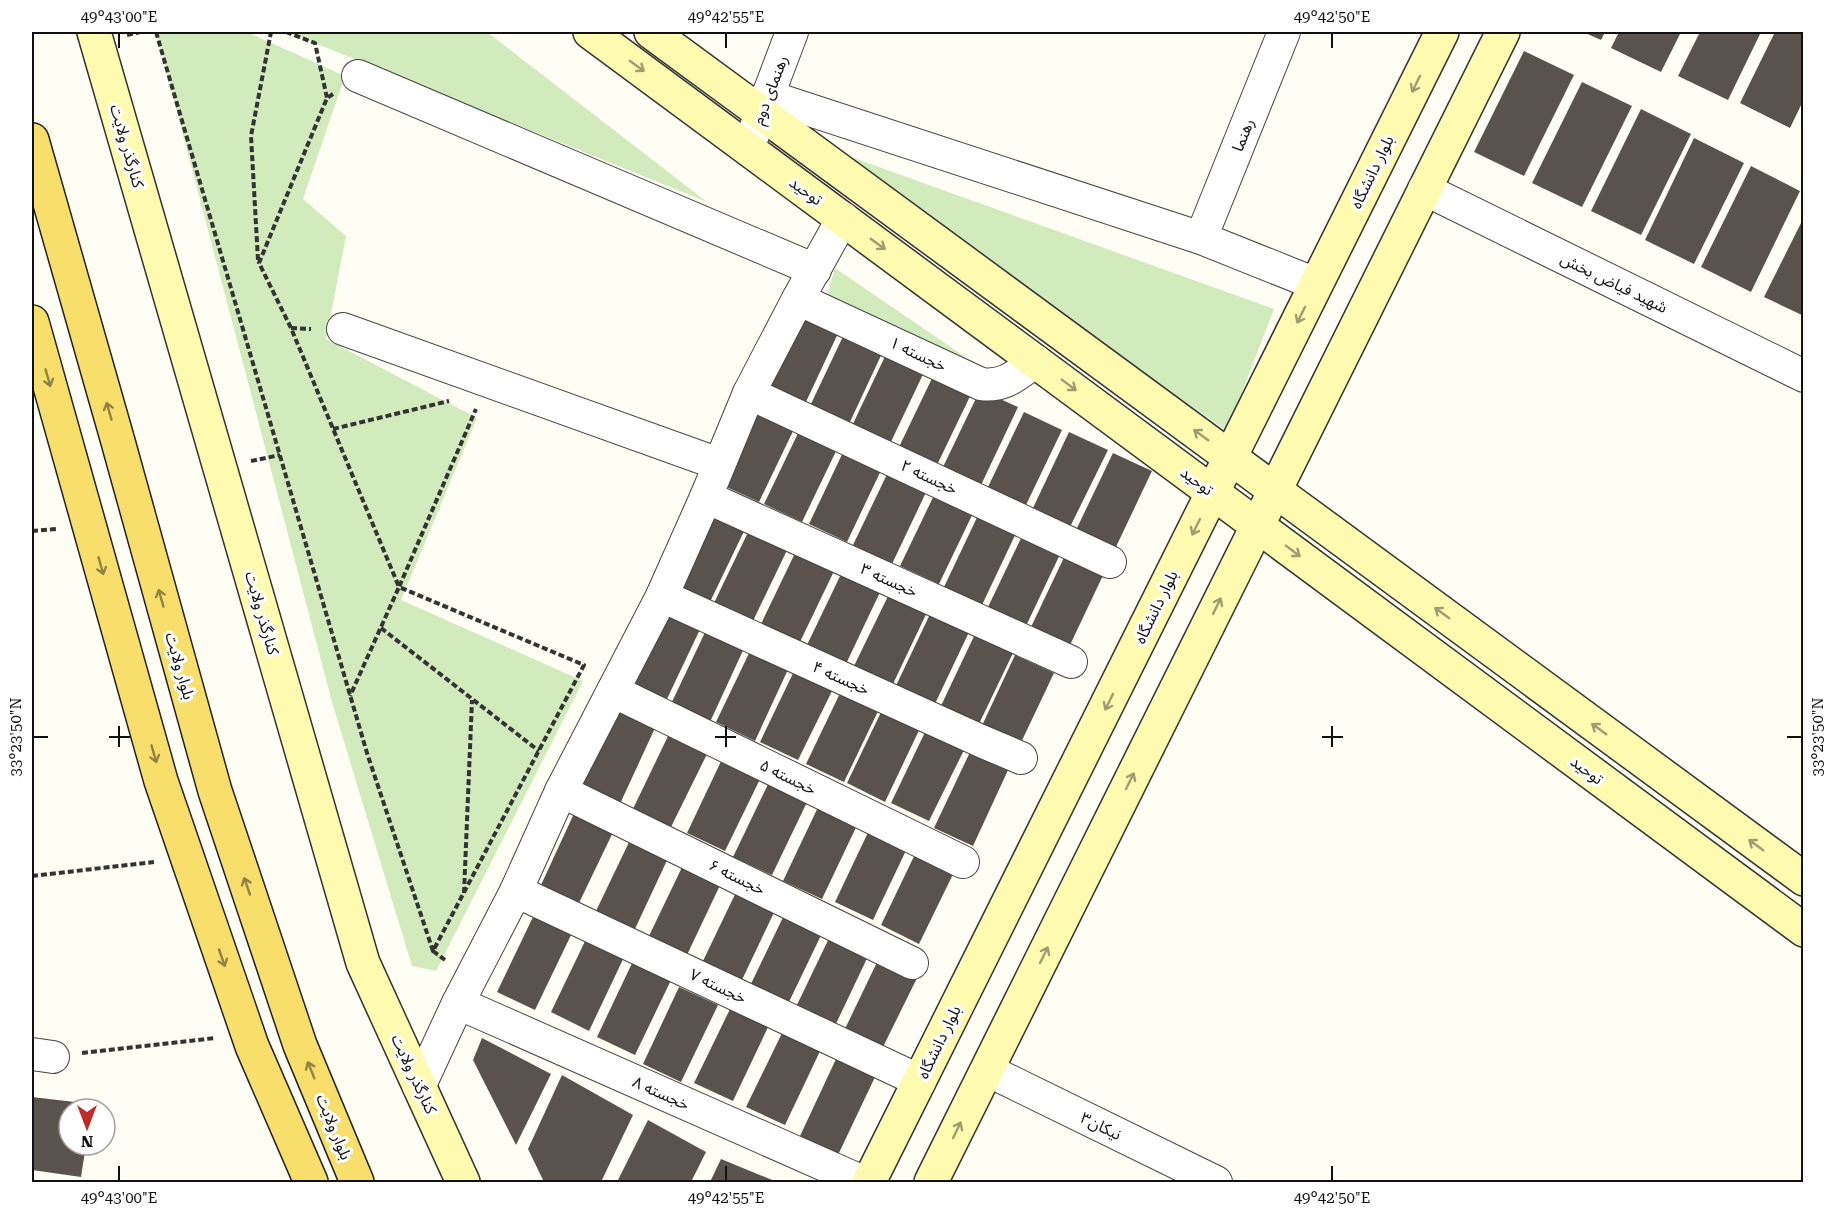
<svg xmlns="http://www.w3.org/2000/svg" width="1835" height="1214" font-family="'Roboto Serif','Noto Sans Arabic',serif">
<rect width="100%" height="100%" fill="#fffef5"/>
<g fill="#d2ebbd">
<polygon points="156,32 247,32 345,76 303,199 346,236 326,339 477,418 401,600 583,681 436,971 412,966 332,702"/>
<polygon points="286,32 487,32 707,202 315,43"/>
<polygon points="815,144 1274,309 1227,431"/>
<polygon points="835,268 996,378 826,299"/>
</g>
<g fill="#5a534d">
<polygon points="1583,32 1605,32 1601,40"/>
<polygon points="1619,32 1681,32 1661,72 1611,48"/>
<polygon points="1700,32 1761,32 1728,100 1678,76"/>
<polygon points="1775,32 1804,32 1804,99 1790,128 1740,103"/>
<polygon points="1524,51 1574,75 1524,176 1474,152"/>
<polygon points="1582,82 1632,106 1582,207 1532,183"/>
<polygon points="1641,109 1691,134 1641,235 1591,211"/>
<polygon points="1694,138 1744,163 1694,264 1645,240"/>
<polygon points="1751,166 1800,191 1751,292 1701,267"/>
<polygon points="1804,217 1804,316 1764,297"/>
<polygon points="803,309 841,327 805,404 766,386"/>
<polygon points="847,328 885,347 849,424 810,406"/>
<polygon points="888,350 926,368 889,446 851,428"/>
<polygon points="936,370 974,388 937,465 899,447"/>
<polygon points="980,390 1018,407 981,485 943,467"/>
<polygon points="757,406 796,425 759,502 720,484"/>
<polygon points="1024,412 1062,430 1025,507 987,489"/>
<polygon points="801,427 839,445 802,522 764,504"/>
<polygon points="1069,432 1108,450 1070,527 1032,510"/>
<polygon points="846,446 884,464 847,542 809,524"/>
<polygon points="1113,453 1152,471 1115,549 1076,530"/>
<polygon points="890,468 929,486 892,564 853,545"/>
<polygon points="937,489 976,507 939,584 900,566"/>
<polygon points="708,506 747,525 710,602 671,584"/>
<polygon points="981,509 1019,527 982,605 944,587"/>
<polygon points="751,526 790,544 753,621 714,603"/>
<polygon points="1025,530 1063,548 1026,626 988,607"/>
<polygon points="797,549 836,567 799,644 760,626"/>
<polygon points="1068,549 1107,567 1070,645 1031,627"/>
<polygon points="843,570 882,588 845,666 806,647"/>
<polygon points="891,590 929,608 892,686 853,668"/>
<polygon points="664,605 703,623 666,701 627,682"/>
<polygon points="931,612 970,630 933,708 894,690"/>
<polygon points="708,626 746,644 710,722 671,704"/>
<polygon points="976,632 1014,651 977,728 939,710"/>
<polygon points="753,645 791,663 755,741 716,722"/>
<polygon points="1015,655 1054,673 1017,751 979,732"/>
<polygon points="797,665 836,683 798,760 760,742"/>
<polygon points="843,687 881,705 844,782 806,764"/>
<polygon points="884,706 922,724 885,802 847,783"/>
<polygon points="617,710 655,728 619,806 580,788"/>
<polygon points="928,726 967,744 929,821 891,803"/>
<polygon points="669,734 708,752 670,829 632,811"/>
<polygon points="971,750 1009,768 973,846 934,828"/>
<polygon points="724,755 763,773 725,851 687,833"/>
<polygon points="770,780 809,798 772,875 733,857"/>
<polygon points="820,803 859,821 822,899 783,881"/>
<polygon points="577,807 616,826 579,903 541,885"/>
<polygon points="872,824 910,842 873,920 835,902"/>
<polygon points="632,836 670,854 634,931 595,913"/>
<polygon points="918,848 957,866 919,944 881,925"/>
<polygon points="685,861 723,879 686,957 648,938"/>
<polygon points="739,886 778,904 741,982 702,963"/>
<polygon points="787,909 825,927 788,1004 750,986"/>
<polygon points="534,915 572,933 535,1010 497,992"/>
<polygon points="832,932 871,950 834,1028 795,1009"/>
<polygon points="588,935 626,953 589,1031 551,1012"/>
<polygon points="880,956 919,974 881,1051 843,1033"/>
<polygon points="634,959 672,978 635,1055 597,1037"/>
<polygon points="679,987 718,1005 681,1082 643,1064"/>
<polygon points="732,1005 770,1023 733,1101 694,1083"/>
<polygon points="784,1029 822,1047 785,1125 746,1107"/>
<polygon points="482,1038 551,1074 516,1145 473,1060"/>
<polygon points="836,1059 875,1077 838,1155 800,1136"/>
<polygon points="562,1075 633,1115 601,1182 544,1182 528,1149"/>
<polygon points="32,1097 92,1104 91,1109 69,1109 69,1145 86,1145 81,1177 32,1170"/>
<polygon points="648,1120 706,1152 691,1182 617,1182"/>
<polygon points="721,1159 777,1182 710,1182"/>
</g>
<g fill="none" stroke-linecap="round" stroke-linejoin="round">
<g stroke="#444" stroke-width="34">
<g id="street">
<polyline points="358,76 815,270"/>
<polyline points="767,96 1201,238 1316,284"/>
<polyline points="748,148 792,32"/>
<polyline points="1424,189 1804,376"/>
<polyline points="1201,238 1284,32"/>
<path d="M798 299 981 384C1006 387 1017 374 1036 361"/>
<polyline points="343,329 719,464"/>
<polyline points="749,393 1110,562"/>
<polyline points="706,497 1071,662"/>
<polyline points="662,596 981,741 1021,758"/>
<polyline points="613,691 963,862"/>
<polyline points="561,791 912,963"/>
<polyline points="516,891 920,1081"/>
<polyline points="458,1003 863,1182"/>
<polyline points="32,1054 53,1057"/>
<polyline points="987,1070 1216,1182"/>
<polyline points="419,1087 458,1003 516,891 561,791 662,596 706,497 749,393 798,299 843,218"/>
</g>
</g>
<g stroke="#333" stroke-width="36">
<g id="secondary">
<polyline points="94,32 363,963 463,1182"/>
<polyline points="590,32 1804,930"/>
<polyline points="651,32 1804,879"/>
<polyline points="869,1182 1442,32"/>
<polyline points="931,1182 1503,32"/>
</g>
</g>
<g stroke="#222" stroke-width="36">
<g id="primary">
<polyline points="32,140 117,438 215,791 300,1045 357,1182"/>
<polyline points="32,322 161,781 252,1046 311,1182"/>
</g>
</g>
<g stroke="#333" stroke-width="4" stroke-dasharray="6 3" stroke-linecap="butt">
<polyline points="156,32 367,753 433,951 584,665 399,587 476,409"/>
<polyline points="286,32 315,43 327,98"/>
<polyline points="127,35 140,32"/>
<polyline points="333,94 327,98 259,263 291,328 399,587 350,696"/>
<polyline points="258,260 251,136 271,32"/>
<polyline points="291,328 311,329"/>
<polyline points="333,429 449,401"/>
<polyline points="251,461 280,455"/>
<polyline points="32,531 56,529"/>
<polyline points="381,628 539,751"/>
<polyline points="32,876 154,862"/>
<polyline points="464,893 472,700"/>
<polyline points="433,951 445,960"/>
<polyline points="82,1053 215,1038"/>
</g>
<use href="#street" stroke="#fff" stroke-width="32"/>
<use href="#secondary" stroke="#fefbb0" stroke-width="33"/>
<use href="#primary" stroke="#f8df6c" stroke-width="33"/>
</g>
<defs><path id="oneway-shaft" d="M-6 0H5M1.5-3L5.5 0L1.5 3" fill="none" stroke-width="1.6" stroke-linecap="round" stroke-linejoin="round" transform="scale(1.5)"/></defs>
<g stroke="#9f9d70">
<use href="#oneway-shaft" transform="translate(637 66) rotate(36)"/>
<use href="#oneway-shaft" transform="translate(1416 84) rotate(116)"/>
<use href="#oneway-shaft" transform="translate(878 244) rotate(36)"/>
<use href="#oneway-shaft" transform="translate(1301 315) rotate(116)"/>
<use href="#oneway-shaft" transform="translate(1069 385) rotate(37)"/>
<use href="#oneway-shaft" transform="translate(1201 435) rotate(-144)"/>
<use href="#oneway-shaft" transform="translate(1196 527) rotate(116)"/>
<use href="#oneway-shaft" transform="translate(1293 551) rotate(37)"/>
<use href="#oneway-shaft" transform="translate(1217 606) rotate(-64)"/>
<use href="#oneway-shaft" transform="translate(1442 613) rotate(-144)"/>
<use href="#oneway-shaft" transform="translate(1109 702) rotate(116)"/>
<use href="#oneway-shaft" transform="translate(1599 729) rotate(-144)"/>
<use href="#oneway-shaft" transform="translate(1130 781) rotate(-64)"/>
<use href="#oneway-shaft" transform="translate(1756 845) rotate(-144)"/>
<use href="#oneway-shaft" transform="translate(1044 955) rotate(-64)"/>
<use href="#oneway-shaft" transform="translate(957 1130) rotate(-64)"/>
</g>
<g stroke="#908243">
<use href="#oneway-shaft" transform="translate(48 378) rotate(74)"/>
<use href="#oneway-shaft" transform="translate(109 411) rotate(-106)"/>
<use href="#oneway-shaft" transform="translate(101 566) rotate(74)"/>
<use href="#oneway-shaft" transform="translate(161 598) rotate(-106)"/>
<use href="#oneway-shaft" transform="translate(154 754) rotate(74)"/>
<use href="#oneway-shaft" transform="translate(247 886) rotate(-109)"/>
<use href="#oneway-shaft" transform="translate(222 958) rotate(71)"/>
<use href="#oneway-shaft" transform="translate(311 1070) rotate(-112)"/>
</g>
<path fill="none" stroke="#111" stroke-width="2" d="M119 33V48M726 33V48M1332 33V48M119 726V747M726 726V747M1332 726V747M33 737H48M109 737H130M715 737H736M1322 737H1343M1787 737H1802M119 1166V1181M726 1166V1181M1332 1166V1181"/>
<g text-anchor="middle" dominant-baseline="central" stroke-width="6" stroke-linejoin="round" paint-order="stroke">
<g font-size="16" fill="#111" stroke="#fff">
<text transform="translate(770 90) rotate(-69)">رهنمای دوم</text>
<text transform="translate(1243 135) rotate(-68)">رهنما</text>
<text transform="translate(127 146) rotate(74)">کنارگذر ولایت</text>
<text transform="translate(1372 172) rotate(-64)">بلوار دانشگاه</text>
<text transform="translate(806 191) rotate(36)">توحید</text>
<text transform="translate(1614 283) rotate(26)">شهید فیاض بخش</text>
<text transform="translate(918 354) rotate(25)">خجسته ۱</text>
<text transform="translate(929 477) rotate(25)">خجسته ۲</text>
<text transform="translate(1197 481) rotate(37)">توحید</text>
<text transform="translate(889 580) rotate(24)">خجسته ۳</text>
<text transform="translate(1156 607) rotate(-64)">بلوار دانشگاه</text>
<text transform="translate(262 613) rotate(74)">کنارگذر ولایت</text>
<text transform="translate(180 666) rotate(74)">بلوار ولایت</text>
<text transform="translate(841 678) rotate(24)">خجسته ۴</text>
<text transform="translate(1587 770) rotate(37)">توحید</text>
<text transform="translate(788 777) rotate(26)">خجسته ۵</text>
<text transform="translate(737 877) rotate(26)">خجسته ۶</text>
<text transform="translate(718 986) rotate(25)">خجسته ۷</text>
<text transform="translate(939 1042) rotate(-64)">بلوار دانشگاه</text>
<text transform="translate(414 1074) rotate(65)">کنارگذر ولایت</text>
<text transform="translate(661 1093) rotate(24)">خجسته ۸</text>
<text transform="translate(1101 1126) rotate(26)">نیکان۳</text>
<text transform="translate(334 1127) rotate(68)">بلوار ولایت</text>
</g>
</g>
<rect width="1835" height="1214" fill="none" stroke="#ffffff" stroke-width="66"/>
<g transform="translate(87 1127) rotate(180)"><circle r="28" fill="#ffffff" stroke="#a0a0a0" stroke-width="1.5"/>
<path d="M0-4.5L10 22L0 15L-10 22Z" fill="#c22a27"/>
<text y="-9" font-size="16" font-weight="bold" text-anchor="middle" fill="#111111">N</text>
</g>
<rect x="33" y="33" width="1769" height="1148" fill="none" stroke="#111" stroke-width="2"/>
<g font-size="15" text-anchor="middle" fill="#111">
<text x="119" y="22">49°43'00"E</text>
<text x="726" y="22">49°42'55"E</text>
<text x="1332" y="22">49°42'50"E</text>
<text transform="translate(1818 737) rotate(-90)" y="5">33°23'50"N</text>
<text transform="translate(16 737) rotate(-90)" y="5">33°23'50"N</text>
<text x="119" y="1203">49°43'00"E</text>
<text x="726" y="1203">49°42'55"E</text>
<text x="1332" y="1203">49°42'50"E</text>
</g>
</svg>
